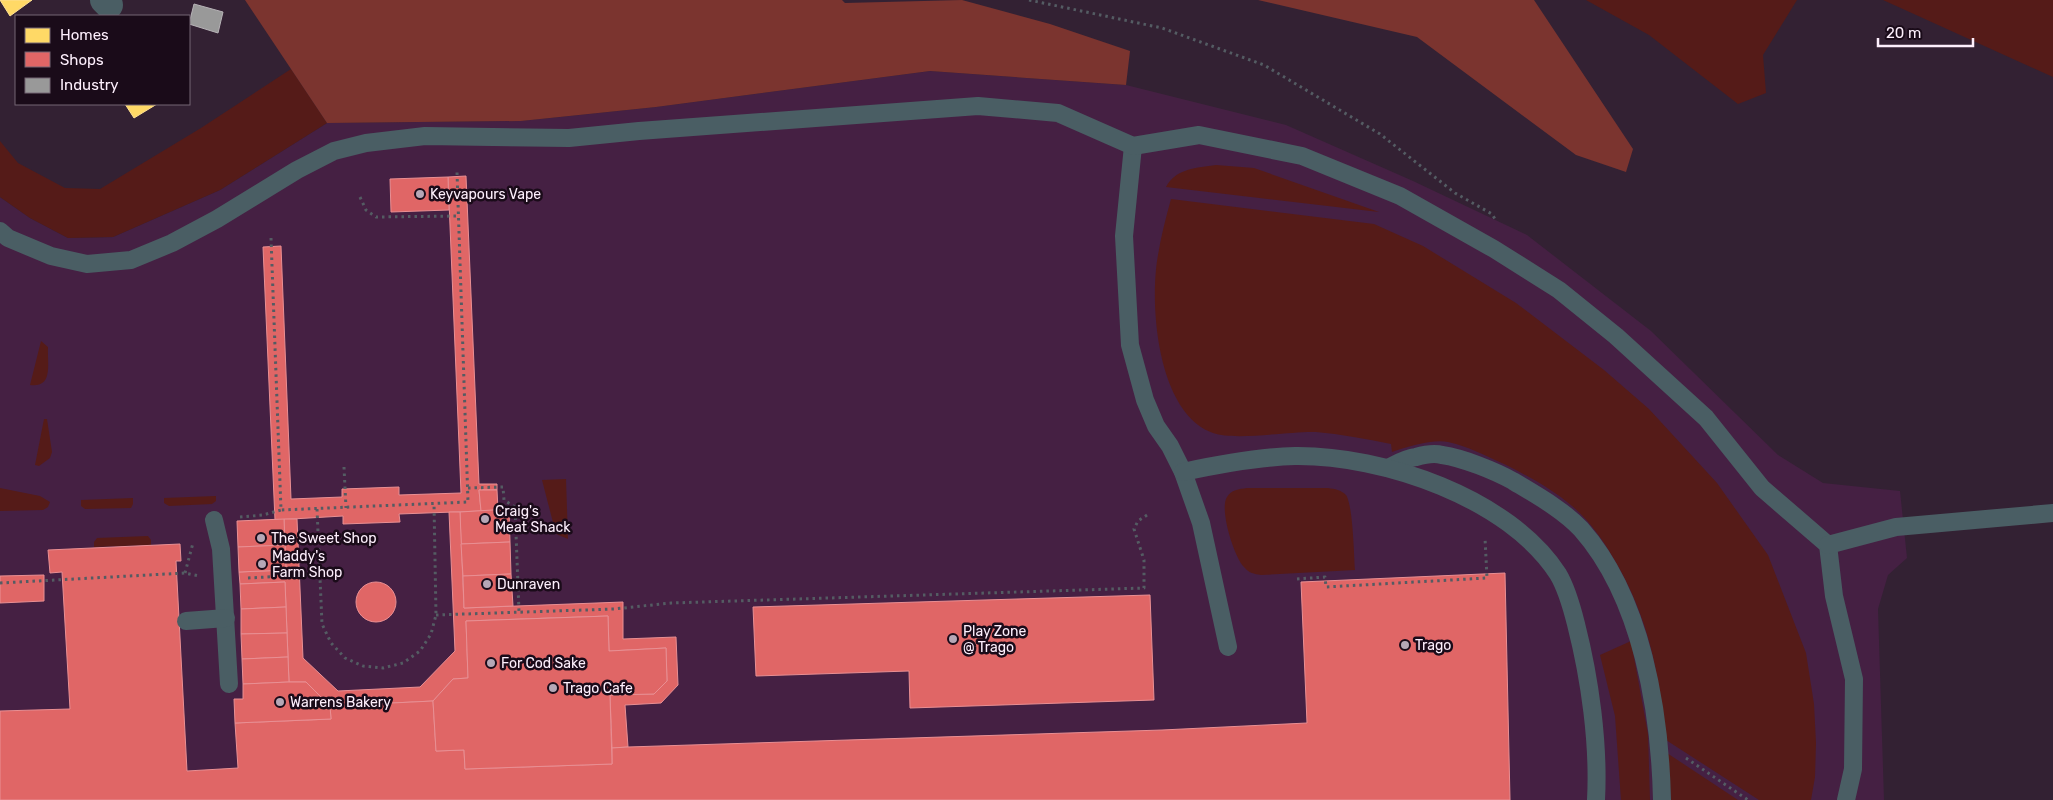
<svg xmlns="http://www.w3.org/2000/svg" width="2053" height="800" font-family="Rubik,sans-serif">
<rect width="100%" height="100%" fill="#332133"/>
<polygon fill="#452043" points="930,71 1126,85 1286,125 1413,181 1527,235 1651,331 1778,455 1823,483 1900,491 1907,558 1888,575 1878,609 1884,800 0,800 0,197 30,218 68,238 113,237 220,190 327,123 521,121 656,107"/>
<g fill="#551b18">
<polygon points="1586,0 1797,0 1763,55 1766,93 1738,104 1649,35"/>
<polygon points="1884,0 2053,0 2053,77 1883,0"/>
<polygon points="291,69 327,123 220,190 113,237 68,238 30,218 0,197 0,141 18,163 65,188 100,189 201,128"/>
<path d="M1216 165 1254 168 1379 212 1166 187C1176 168 1197 168 1216 165Z"/>
<path d="M1171 199 1374 224 1423 246 1516 303 1604 370 1649 409 1717 483 1768 555 1806 653 1814 704 1816 743 1815 777 1811 800H1759L1666 740C1659 673 1649 618 1614 559 1603 540 1589 520 1572 506 1552 489 1528 476 1504 464 1486 456 1467 446 1448 442 1433 439 1406 447 1392 452L1391 444C1366 439 1341 434 1316 432 1289 431 1236 441 1213 433 1157 413 1149 304 1158 255 1161 236 1166 217 1171 199Z"/>
<path d="M41 341 48 347C47 363 54 388 30 385Z"/>
<polygon points="44,419 47,419 52,452 50,458 39,466 35,465"/>
<polygon points="566,479 568,539 556,534 542,480"/>
<polygon points="0,488 40,496 50,502 48,507 43,510 0,511"/>
<path d="M1247 488H1328C1335 489 1341 490 1346 495 1353 505 1354 556 1355 570L1261 575C1254 574 1249 573 1244 567 1234 557 1219 509 1227 497 1231 490 1239 489 1247 488Z"/>
<polygon points="216,496 216,501 212,504 169,506 164,503 164,498"/>
<polygon points="133,498 133,504 131,508 85,509 81,506 81,500"/>
<polygon points="148,536 151,540 151,545 94,547 94,542 97,538"/>
<polygon points="1631,641 1648,734 1650,800 1621,800 1615,716 1600,655"/>
<polygon points="1667,753 1738,800 1671,800"/>
</g>
<g fill="#7b342f">
<polygon points="245,0 842,0 845,3 962,0 1050,24 1130,51 1126,85 930,71 656,107 521,121 327,123"/>
<polygon points="1258,0 1534,0 1633,149 1626,172 1576,155 1417,37"/>
</g>
<g fill="#ffd966" stroke="#fee093">
<polygon points="0,0 32,0 10,16"/>
<polygon points="125,104 157,104 134,118"/>
</g>
<g fill="#e06666" stroke="#e98f93">
<polygon points="466,176 479,484 497,484 497,490 479,490 481,511 399,514 400,522 343,524 343,516 275,520 263,247 281,246 291,499 342,497 342,489 399,487 399,495 461,493 448,177"/>
<polygon points="448,177 449,210 391,212 390,179"/>
<polygon points="479,490 497,490 498,510 481,511"/>
<polygon points="509,509 510,542 461,544 460,512"/>
<polygon points="449,512 460,512 464,608 623,602 623,639 676,637 678,685 661,703 625,705 628,747 612,748 610,695 654,694 667,681 666,648 609,651 608,616 466,621 468,678 453,679 433,701 330,706 306,682 289,682 285,582 240,584 239,572 286,570 284,519 297,519 303,658 338,691 420,687 455,651"/>
<polygon points="284,519 285,545 238,547 237,521"/>
<polygon points="510,542 511,574 463,576 461,544"/>
<polygon points="180,544 181,561 176,561 187,771 238,768 235,723 331,719 330,706 433,701 436,751 464,750 465,769 612,764 612,748 628,747 1162,730 1307,723 1301,582 1505,573 1510,800 0,800 0,711 70,709 62,572 50,573 48,550"/>
<polygon points="285,545 286,570 239,572 238,547"/>
<polygon points="511,574 513,606 464,608 463,576"/>
<polygon points="44,575 44,601 0,603 0,576"/>
<circle cx="376" cy="602" r="20"/>
<polygon points="285,582 286,607 241,609 240,584"/>
<polygon points="1150,595 1154,700 910,708 909,671 756,676 753,607"/>
<polygon points="286,607 287,633 241,634 241,609"/>
<polygon points="608,616 609,651 666,648 667,681 654,694 610,695 612,764 465,769 464,750 436,751 433,701 453,679 468,678 466,621"/>
<polygon points="287,633 288,657 242,659 241,634"/>
<polygon points="288,657 289,682 243,684 242,659"/>
<polygon points="289,682 306,682 330,706 331,719 235,723 234,699 243,699 243,684"/>
</g>
<polygon fill="#999" stroke="#b7b3b7" points="194,4 223,12 218,33 189,24"/>
<g fill="none" stroke-linecap="round" stroke-linejoin="round">
<g stroke="#545c63" stroke-width="3" stroke-dasharray="2.5 4" stroke-linecap="butt">
<polyline points="1029,0 1162,28 1264,65 1380,134 1455,193 1492,214 1495,219"/>
<polyline points="360,197 366,210 376,217 459,216"/>
<polyline points="271,238 281,510 468,502 457,172"/>
<polyline points="344,467 346,508"/>
<polyline points="468,488 503,487 504,500 515,507 519,612"/>
<polyline points="317,509 322,624 331,643 345,658 363,666 383,668 403,663 420,651 431,634 436,615 434,504"/>
<polyline points="240,517 263,515 281,510"/>
<polyline points="185,573 193,543"/>
<polyline points="248,578 319,574"/>
<polyline points="1297,579 1325,577 1326,587 1487,578 1485,538"/>
<polyline points="0,583 185,573 199,576"/>
<polyline points="436,615 614,609 671,603 1144,588 1144,560 1134,529 1138,521 1147,515"/>
<polyline points="1686,758 1748,800"/>
</g>
<g stroke="#4a5e64" stroke-width="18">
<polyline points="1133,146 1124,236 1130,345 1145,400 1156,426 1170,446 1183,472 1201,523 1228,647"/>
<polyline points="0,231 8,238 51,256 87,264 131,260 172,243 217,219 297,170 334,151 366,143 425,136 569,138 639,131 978,106 1058,113 1133,146 1199,135 1302,156 1400,196 1494,249 1559,290 1616,336 1706,418 1762,488 1828,545 1834,596 1854,679 1853,769 1846,800"/>
<path d="M1388 468C1396 464 1406 458 1416 457 1423 455 1435 453 1442 455 1463 458 1495 471 1513 481 1536 495 1562 509 1581 529 1642 598 1660 711 1662 800"/>
<path d="M1183 472C1220 464 1257 457 1295 456 1383 455 1509 498 1558 574 1567 589 1572 608 1576 624 1590 679 1599 744 1596 800"/>
<polyline points="214,520 221,549 229,684"/>
<polyline points="1828,545 1896,527 2053,513"/>
<polyline points="186,621 226,618"/>
</g>
<polyline stroke="#4a5e64" stroke-width="28" points="104,0 109,5"/>
</g>
<g fill="#b6a7b6" stroke="#1a0b19" stroke-width="2">
<circle cx="420" cy="194" r="5"/>
<circle cx="485" cy="519" r="5"/>
<circle cx="261" cy="538" r="5"/>
<circle cx="262" cy="564" r="5"/>
<circle cx="487" cy="584" r="5"/>
<circle cx="953" cy="639" r="5"/>
<circle cx="1405" cy="645" r="5"/>
<circle cx="491" cy="663" r="5"/>
<circle cx="553" cy="688" r="5"/>
<circle cx="280" cy="702" r="5"/>
</g>
<g text-anchor="middle" dominant-baseline="central" stroke-width="5" stroke-linejoin="round" paint-order="stroke">
<g font-size="14" fill="#fdeffc" stroke="#1a0b19" text-anchor="start">
<text x="430" y="194">Keyvapours Vape</text>
<text x="495" y="511">Craig's<tspan x="495" dy="16">Meat Shack</tspan></text>
<text x="271" y="538">The Sweet Shop</text>
<text x="272" y="556">Maddy's<tspan x="272" dy="16">Farm Shop</tspan></text>
<text x="497" y="584">Dunraven</text>
<text x="963" y="631">Play Zone<tspan x="963" dy="16">@ Trago</tspan></text>
<text x="1415" y="645">Trago</text>
<text x="501" y="663">For Cod Sake</text>
<text x="563" y="688">Trago Cafe</text>
<text x="290" y="702">Warrens Bakery</text>
</g>
</g>
<rect x="15" y="15" width="175" height="90" fill="#1a0b19" stroke="#756674"/>
<rect x="25" y="28" width="25" height="15" fill="#ffd966" stroke="#756674"/>
<text x="60" y="40" font-size="15" fill="#fdeffc">Homes</text>
<rect x="25" y="52" width="25" height="15" fill="#e06666" stroke="#756674"/>
<text x="60" y="65" font-size="15" fill="#fdeffc">Shops</text>
<rect x="25" y="78" width="25" height="15" fill="#999999" stroke="#756674"/>
<text x="60" y="90" font-size="15" fill="#fdeffc">Industry</text>
<path d="M1878 38v8h95v-8" fill="none" stroke="#fdeffc" stroke-width="2.5"/>
<text x="1886" y="38" font-size="15" fill="#fdeffc" stroke="#1a0b19" stroke-width="4" paint-order="stroke">20 m</text>
</svg>
